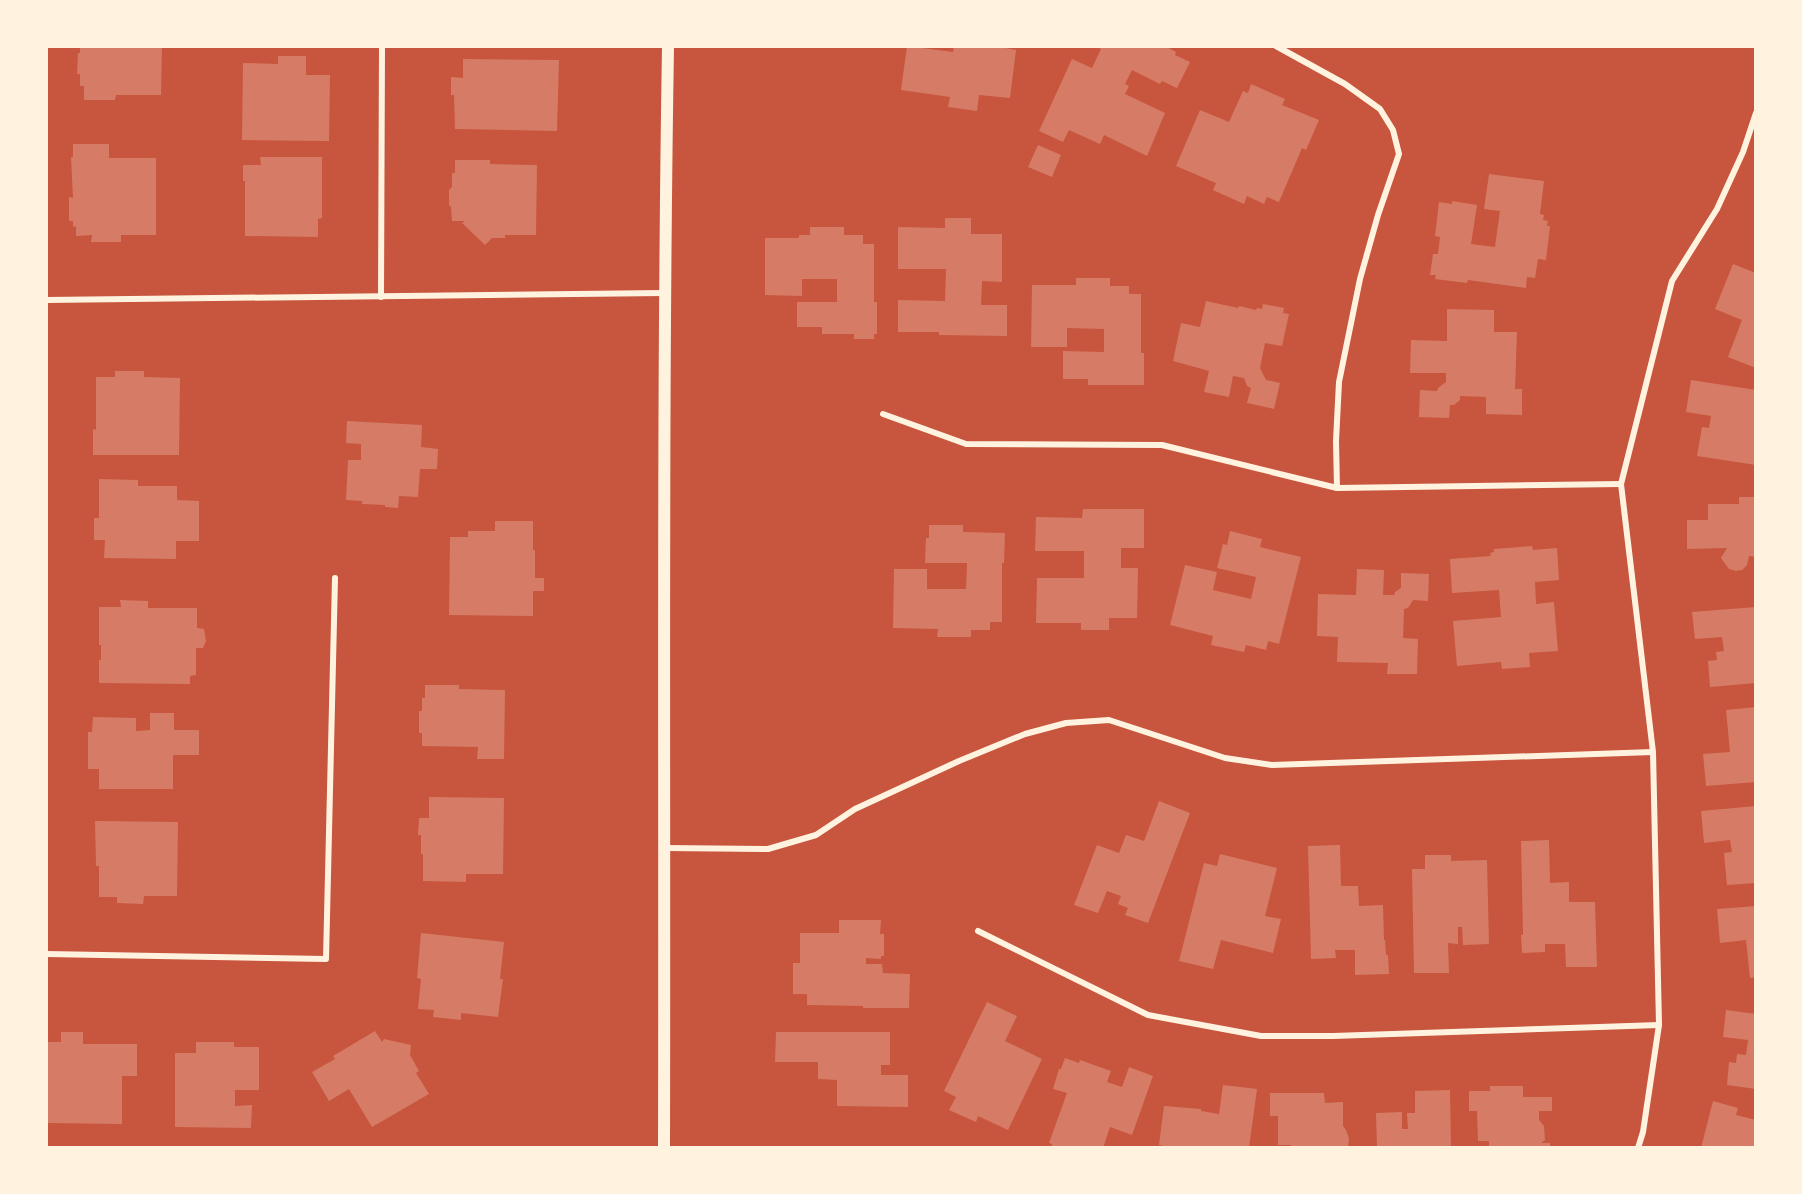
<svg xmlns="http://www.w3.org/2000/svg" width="1802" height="1194" font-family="'Archivo Narrow',sans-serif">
<rect width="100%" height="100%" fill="#c8553d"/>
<g fill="#d67c66">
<polygon points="80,46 162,46 161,95 116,95 115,100 84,100 84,86 80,86 80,74 77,74 78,53 80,53"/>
<polygon points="907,46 953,52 954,46 995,46 1016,50 1010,98 979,95 977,111 948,107 950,97 901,90"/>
<polygon points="1095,46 1165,46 1176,52 1175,55 1190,62 1177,88 1162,81 1160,84 1132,70 1125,84 1129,86 1125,94 1165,113 1147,156 1104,135 1100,144 1069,130 1063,142 1039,131 1072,59 1092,68 1101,49"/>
<polygon points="278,56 306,56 306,75 330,75 329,141 242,140 243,63 278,64"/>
<polygon points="463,59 559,60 557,131 455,129 454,95 451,95 451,77 463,78"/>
<polygon points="1251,84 1285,99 1282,105 1319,120 1306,150 1302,148 1279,202 1267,197 1264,204 1247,196 1244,204 1213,190 1216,183 1176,166 1200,110 1229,122 1243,91 1248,93"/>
<polygon points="73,144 109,144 109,158 156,158 156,235 121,235 121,242 91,242 92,235 76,236 76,226 73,227 73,221 69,221 69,197 73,198 71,157 73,157"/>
<polygon points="1038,145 1061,155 1052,177 1028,167"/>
<polygon points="260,157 322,157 322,218 318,219 318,237 245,236 245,181 243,181 243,165 261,165"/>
<polygon points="455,160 490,160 490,164 537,165 536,235 505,235 505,238 492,238 485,245 462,223 465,221 452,221 451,207 449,205 449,190 452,187 452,173 455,173"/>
<polygon points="1489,174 1544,181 1540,214 1544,215 1543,220 1548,221 1547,226 1550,226 1546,260 1538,259 1535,278 1527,277 1526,288 1468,280 1467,283 1435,279 1436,275 1430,275 1433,254 1438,254 1440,237 1435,236 1439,202 1452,204 1452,201 1477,205 1471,244 1495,247 1500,211 1484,209"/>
<polygon points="945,218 971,218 971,234 1002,234 1002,282 982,281 981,305 1007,305 1007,336 939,335 939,332 898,332 898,300 945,301 946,269 898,269 898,227 945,228"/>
<polygon points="810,227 844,227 844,235 863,235 863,244 874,244 874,302 877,302 877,334 874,334 874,339 854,339 854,334 822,334 822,327 797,327 797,302 837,302 837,279 802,279 802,296 765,295 765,238 799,238 799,235 810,235"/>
<polygon points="1733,264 1756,273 1756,368 1728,357 1742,320 1715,309"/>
<polygon points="1076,278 1110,278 1110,286 1129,286 1129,294 1141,294 1141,353 1144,353 1144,385 1088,385 1088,379 1063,379 1063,351 1104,352 1104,329 1067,328 1067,347 1031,347 1032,285 1076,285"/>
<polygon points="1206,301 1238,308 1239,306 1256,310 1257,308 1262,309 1263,304 1284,308 1283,313 1289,314 1282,346 1265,343 1260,368 1266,380 1280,383 1274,409 1247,403 1251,388 1247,386 1244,378 1233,376 1229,397 1204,392 1209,371 1173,361 1181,323 1200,327"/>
<polygon points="1447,309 1494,310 1494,332 1517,332 1515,389 1522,389 1522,415 1486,414 1486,397 1460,396 1460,400 1454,405 1450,405 1449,418 1419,417 1420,390 1437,391 1438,388 1446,382 1446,373 1410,373 1411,340 1447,341"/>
<polygon points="115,371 144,371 144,377 180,378 179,455 93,455 93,429 96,430 96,377 115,377"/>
<polygon points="1691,380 1756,390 1756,465 1697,456 1702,427 1709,428 1711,416 1686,412"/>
<polygon points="347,421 422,425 421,447 438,449 437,469 420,469 418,497 399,496 398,508 385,507 385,505 362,504 362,501 346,500 348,460 361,460 361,444 346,443"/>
<polygon points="99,479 138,480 138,486 177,486 177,500 199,501 199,541 176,541 176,559 104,558 105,540 94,540 94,518 99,518"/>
<polygon points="1739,497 1756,497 1756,557 1749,556 1747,565 1742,570 1736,571 1729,569 1721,558 1727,548 1687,549 1687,520 1708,520 1708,504 1739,504"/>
<polygon points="1083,509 1144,509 1144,548 1121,548 1121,568 1138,568 1137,618 1109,618 1109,630 1081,630 1081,623 1036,623 1037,578 1084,578 1084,551 1035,551 1036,517 1082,518"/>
<polygon points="495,521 533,521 533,550 535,550 535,578 544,578 544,591 533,591 533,616 449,615 450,537 468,537 468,531 495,531"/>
<polygon points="929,525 963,525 963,532 1005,533 1004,563 1002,563 1002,622 990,622 990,630 971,630 971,637 937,637 938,629 893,628 894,569 927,569 927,589 966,589 967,563 925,563 926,538 929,538"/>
<polygon points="1230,531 1262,539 1260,547 1301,557 1279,644 1268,641 1266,650 1246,645 1244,652 1211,645 1213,636 1170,625 1185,565 1217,572 1213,590 1251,599 1256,577 1217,568 1223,544 1227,545"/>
<polygon points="1532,546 1533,550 1557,548 1559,580 1535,582 1536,604 1554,602 1558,651 1529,653 1530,667 1502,669 1501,662 1457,666 1453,621 1501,617 1499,590 1452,593 1450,559 1491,556 1490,553 1494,552 1494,549"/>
<polygon points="1357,569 1384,570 1383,595 1394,595 1395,592 1401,588 1401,573 1429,574 1428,601 1413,600 1408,608 1404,609 1403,638 1418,639 1417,674 1387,674 1388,663 1337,662 1338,637 1317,636 1318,594 1356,595"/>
<polygon points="120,600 148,601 148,608 197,608 197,628 204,629 206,641 203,648 196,648 196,675 190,676 190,684 99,683 99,660 101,660 101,645 99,645 99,607 121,607"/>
<polygon points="1756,607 1756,683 1710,687 1708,661 1717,660 1716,652 1724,651 1722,637 1695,639 1692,612"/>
<polygon points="425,685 459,685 459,689 505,690 504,759 477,759 478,747 422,746 422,733 419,733 419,711 422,711 422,698 425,698"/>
<polygon points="1756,707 1756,782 1706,786 1703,754 1730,752 1726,710"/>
<polygon points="150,713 174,713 174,730 199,730 199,755 173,755 173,789 99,789 99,769 88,769 88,732 92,732 93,717 136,718 136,731 150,730"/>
<polygon points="429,797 504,798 503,874 466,874 466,882 423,881 423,854 421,854 421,835 418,835 419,818 429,818"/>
<polygon points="1159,801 1190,813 1148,923 1125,915 1128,908 1118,904 1121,896 1107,891 1098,913 1074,905 1097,845 1119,853 1126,835 1144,841"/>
<polygon points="1756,806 1756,883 1727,885 1724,853 1732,852 1730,840 1704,843 1701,811"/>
<polygon points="95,821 178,822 177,896 144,896 143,904 117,903 117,897 99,897 99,866 96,866"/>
<polygon points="1549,840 1550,883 1569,882 1569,902 1595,902 1597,967 1566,967 1565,944 1545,944 1545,952 1522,953 1521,935 1523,935 1521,841"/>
<polygon points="1340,845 1341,886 1358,886 1359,906 1383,905 1384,940 1385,940 1386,955 1388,955 1389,974 1355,975 1355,950 1335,950 1336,958 1311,959 1308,846"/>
<polygon points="1220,854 1277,868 1265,916 1281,919 1273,953 1221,940 1213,969 1179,961 1204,863 1217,866"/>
<polygon points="1425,855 1451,855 1451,861 1487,860 1489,944 1463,945 1462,927 1458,927 1458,944 1448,943 1449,973 1414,973 1412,869 1425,869"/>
<polygon points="1756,906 1756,977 1750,978 1746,940 1720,943 1717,909"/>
<polygon points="839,920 881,920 880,934 884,934 884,956 881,956 881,959 866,958 866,964 882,964 883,973 910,974 909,1008 863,1008 863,1006 807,1005 807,994 793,994 793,963 800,963 800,933 839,933"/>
<polygon points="421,933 504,942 500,979 503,979 498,1017 461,1013 461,1020 433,1017 434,1010 418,1009 421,979 417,978"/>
<polygon points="987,1002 1017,1016 1005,1041 1042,1059 1008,1130 978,1116 976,1122 949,1110 956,1097 944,1091"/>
<polygon points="1726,1010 1756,1014 1756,1089 1727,1085 1729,1062 1736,1063 1737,1054 1746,1055 1748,1040 1723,1037"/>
<polygon points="375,1031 382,1042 384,1039 411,1045 410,1055 419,1071 416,1073 429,1094 372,1127 349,1089 329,1101 312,1072 335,1059 333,1056"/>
<polygon points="61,1032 83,1032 83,1044 137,1044 137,1076 122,1076 122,1124 46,1123 48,1042 61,1042"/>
<polygon points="776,1032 890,1032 890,1065 881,1065 881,1075 908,1075 908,1107 837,1106 837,1080 818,1079 818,1062 775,1062"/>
<polygon points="196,1042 234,1042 234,1047 259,1047 259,1090 235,1090 235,1106 252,1105 251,1128 175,1127 175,1053 196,1053"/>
<polygon points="1065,1058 1079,1063 1080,1060 1111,1071 1107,1082 1122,1087 1129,1067 1153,1076 1132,1135 1110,1127 1103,1148 1051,1148 1052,1144 1049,1143 1067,1093 1053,1089 1059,1069 1061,1069"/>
<polygon points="1223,1085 1257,1089 1249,1148 1173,1148 1159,1145 1164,1106 1201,1109 1201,1111 1219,1114"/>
<polygon points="1490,1086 1523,1086 1523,1097 1552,1097 1552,1111 1539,1111 1539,1120 1544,1126 1545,1140 1541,1143 1550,1143 1550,1148 1489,1148 1489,1141 1478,1141 1477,1111 1469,1111 1469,1091 1490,1091"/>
<polygon points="1450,1090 1451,1148 1377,1148 1376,1113 1402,1112 1402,1129 1408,1129 1407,1113 1415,1113 1415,1091"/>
<polygon points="1270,1093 1324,1093 1325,1103 1343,1102 1343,1126 1346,1130 1349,1138 1348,1148 1291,1148 1291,1145 1278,1145 1278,1116 1270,1116"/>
<polygon points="1713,1101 1738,1108 1736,1115 1756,1120 1756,1148 1701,1148"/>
</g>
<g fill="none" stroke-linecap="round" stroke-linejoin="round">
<g stroke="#fff3e0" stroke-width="6">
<polyline points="1276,46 1345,84 1380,109 1393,130 1399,154 1378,215 1360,279 1339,382 1336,441 1337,488"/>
<polyline points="381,297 382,46"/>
<polyline points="46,300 664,293"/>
<polyline points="883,414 966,444 1162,445 1337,488 1621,484"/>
<polyline points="665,848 768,849 816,835 855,809 959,761 1025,734 1066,723 1109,720 1225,758 1272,765 1653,752"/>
<polyline points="978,931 1148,1015 1261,1036 1333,1036 1659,1025"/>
<polyline points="46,954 326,959 335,578"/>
<polyline points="1638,1148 1643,1132 1659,1025 1653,752 1621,484 1672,281 1717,209 1743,152 1756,113"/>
</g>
<path stroke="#fff3e0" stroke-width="12" d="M664 1148C665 780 662 413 668 46"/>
</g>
<rect width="1802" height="1194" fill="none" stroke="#fff3e0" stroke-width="96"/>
</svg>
